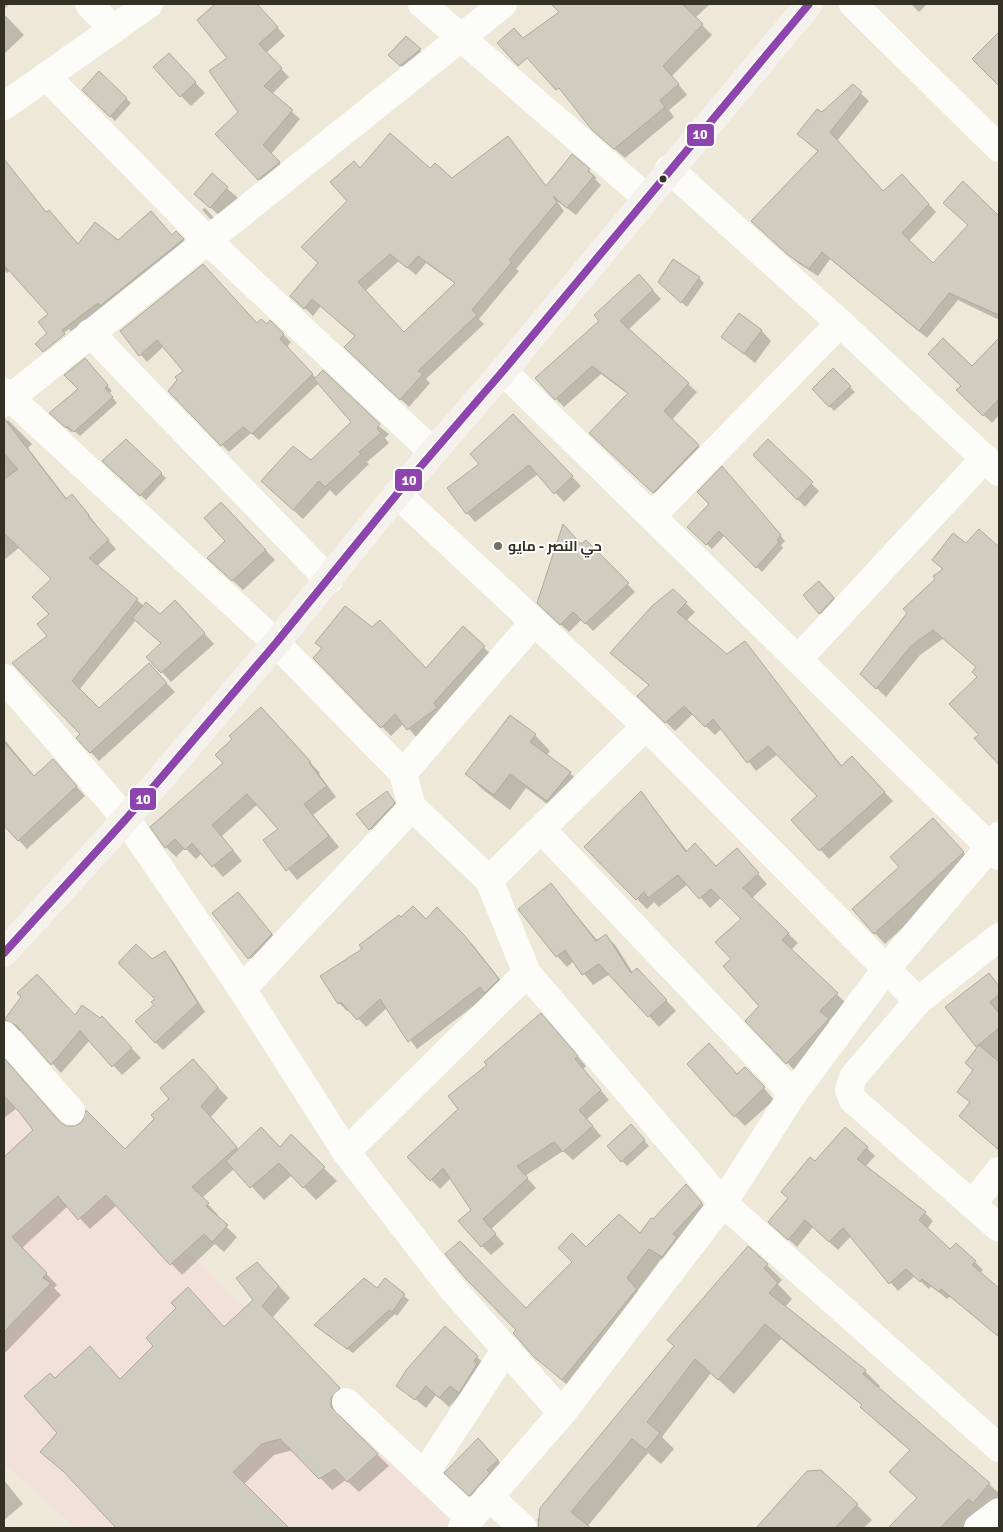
<svg xmlns="http://www.w3.org/2000/svg" width="1003" height="1532" font-family="Signika,Cairo,sans-serif">
<rect width="100%" height="100%" fill="#ede8d7"/>
<polygon fill="#f2e1da" points="4,1061 450,1522 445,1528 76,1528 4,1464"/>
<g fill="#0003" fill-rule="evenodd">
<polygon points="4,4 10,4 4,9"/>
<polygon points="218,4 228,12 237,4 256,4 285,36 266,53 289,77 272,94 300,119 271,154 287,171 267,187 259,179 240,113 229,58 199,21"/>
<polygon points="553,4 710,4 695,18 712,35 672,76 687,95 669,110 674,117 625,158 604,140 561,13"/>
<polygon points="911,4 927,4 919,12"/>
<polygon points="4,14 24,35 5,53 4,52"/>
<polygon points="999,33 999,84 974,59"/>
<polygon points="406,37 425,55 406,70 390,55"/>
<polygon points="179,65 205,93 191,106 181,96"/>
<polygon points="99,73 131,103 115,121 84,90"/>
<polygon points="853,86 869,101 837,141 884,192 910,184 936,212 909,241 933,265 969,225 963,182 999,217 999,320 958,300 927,338 830,259 818,276 798,263 761,229 819,152 798,134"/>
<path d="M508 138 547 187 572 156 597 178 595 179 601 185 576 215 557 201 564 211 516 269 519 271 479 319 484 324 426 379 430 383 409 407 354 355 356 337 321 306 313 316 292 296 320 263 349 201 360 169 430 170 452 180ZM399 261 416 275 426 263 456 284 404 333 365 291Z"/>
<polygon points="4,161 47,213 49,211 79,245 172,236 176,233 191,247 51,359 45,352 71,331 69,329 47,347 49,314 10,270 7,273 4,270"/>
<polygon points="212,175 238,198 221,217 195,194"/>
<polygon points="205,208 217,221 214,223 202,210"/>
<polygon points="699,278 704,283 687,307 664,286"/>
<polygon points="647,284 661,299 628,330 697,392 672,420 707,454 662,500 599,441 628,394 601,374 564,407 556,399"/>
<polygon points="270,322 291,342 287,347 317,379 389,434 385,438 389,443 367,462 369,464 336,496 330,490 303,519 272,491 311,461 352,422 319,383 259,440 251,433 229,452 170,391 185,371 164,346 147,362 121,331 257,324 267,326"/>
<polygon points="761,330 771,341 755,363 723,337"/>
<polygon points="999,340 999,415 992,423 958,390 972,368"/>
<polygon points="90,365 112,391 109,393 117,403 80,436 73,430 71,432 51,413 80,389"/>
<polygon points="833,370 855,392 834,411 814,389"/>
<polygon points="513,415 581,486 564,502 538,474 475,522 467,513 481,464"/>
<polygon points="8,420 32,444 28,448 67,499 72,495 80,504 96,524 95,525 116,549 97,566 144,606 160,615 185,611 214,644 171,682 162,672 162,644 136,620 79,690 99,710 157,673 175,692 99,761 78,738 82,734 51,614 52,580 20,547 4,560 4,424"/>
<polygon points="126,441 166,478 146,500 104,461"/>
<polygon points="768,441 819,491 805,507 755,455"/>
<polygon points="727,473 785,541 781,545 783,548 762,572 725,535 712,549 689,527 711,504"/>
<polygon points="231,513 275,560 243,590 219,568 227,541"/>
<polygon points="979,531 999,549 999,763 976,738 980,735 977,668 944,638 920,655 886,697 862,674 943,570 934,560 966,545"/>
<polygon points="586,541 635,592 593,631 582,619 569,632 546,611 582,545"/>
<polygon points="824,587 838,603 824,618 820,613"/>
<polygon points="673,591 695,612 686,621 727,656 745,643 842,766 860,766 893,801 829,859 792,820 818,796 778,754 756,771 722,728 715,735 693,714 675,731 639,696 650,686 612,653"/>
<polygon points="463,628 493,656 417,738 404,723 391,736 315,658 323,649 317,643 426,669"/>
<polygon points="271,718 320,773 319,774 336,797 313,815 339,847 297,880 265,840 280,829 258,804 222,836 242,861 223,877 202,853 196,859 185,848 176,857 166,847 225,763"/>
<polygon points="535,735 550,751 546,756 570,773 586,789 563,816 526,788 510,810 482,789 467,774"/>
<polygon points="4,739 35,777 61,769 85,796 27,849 5,826 21,813 4,794"/>
<polygon points="387,792 404,814 380,840 358,815"/>
<polygon points="641,793 688,852 716,868 746,860 767,884 752,898 798,943 791,950 846,1003 829,1021 838,1030 797,1073 747,1021 761,1006 733,959 743,919 721,898 710,908 688,884 659,907 654,902 647,909 585,847"/>
<polygon points="943,830 973,863 885,944 853,910"/>
<polygon points="551,885 598,941 606,936 616,946 633,973 648,980 676,1011 659,1027 610,974 593,985 574,961 567,967 557,956"/>
<polygon points="238,893 281,945 259,969 214,913"/>
<polygon points="437,909 473,945 506,987 488,995 417,1049 387,1008 366,1027 350,1010 347,1011 339,1003 322,976 364,949 426,920"/>
<polygon points="164,952 172,960 205,1012 163,1050 155,1042 157,999 152,961"/>
<polygon points="989,974 999,986 999,1150 969,1123 971,1103 959,1092 975,1071 979,1048 947,1007"/>
<polygon points="23,997 75,1017 102,1018 141,1058 122,1075 90,1040 61,1073 24,1032 13,1029 4,1020"/>
<polygon points="550,1024 586,1066 583,1069 609,1100 587,1119 601,1136 573,1160 563,1151 525,1176 536,1188 491,1229 504,1244 491,1255 482,1246 472,1210 451,1178 440,1189 409,1157"/>
<polygon points="4,1059 62,1124 125,1151 156,1119 193,1060 228,1098 211,1117 239,1150 280,1148 291,1136 337,1181 316,1200 292,1175 264,1200 235,1168 202,1198 218,1215 216,1217 237,1237 224,1252 215,1244 182,1275 117,1205 90,1229 68,1206 22,1248 57,1285 54,1288 61,1295 4,1354 4,1158 35,1130 17,1108 4,1118"/>
<polygon points="738,1075 756,1079 774,1100 745,1126 735,1116"/>
<polygon points="636,1131 649,1146 627,1166 608,1146"/>
<polygon points="867,1148 875,1156 865,1167 925,1213 933,1221 927,1229 951,1251 975,1262 983,1270 980,1273 999,1290 999,1337 950,1296 947,1299 931,1286 929,1289 915,1276 898,1291 851,1236 838,1250 813,1227 797,1247 778,1230 789,1199 782,1192 815,1163"/>
<polygon points="686,1186 713,1215 673,1268 661,1259 638,1290 648,1301 574,1391 535,1356 517,1329 526,1309 586,1249 640,1235"/>
<polygon points="767,1265 782,1280 778,1284 792,1299 785,1307 865,1371 880,1386 878,1389 932,1469 877,1422 863,1406 781,1339 734,1394 711,1373 662,1437 674,1449 661,1464 648,1453 587,1527 589,1528 544,1528 537,1520 540,1515"/>
<polygon points="269,1275 290,1298 272,1318 351,1400 342,1410 342,1420 389,1466 359,1492 346,1480 332,1490 293,1450 274,1455 244,1484 287,1528 117,1528 73,1480 42,1452 121,1381 224,1328 255,1300"/>
<polygon points="385,1280 409,1300 397,1316 395,1314 353,1353 321,1330 377,1290"/>
<polygon points="445,1328 487,1366 449,1407 436,1395 426,1408 398,1385"/>
<polygon points="489,1450 508,1471 480,1505 456,1483"/>
<polygon points="960,1459 999,1493 999,1502 967,1528 904,1528 897,1521"/>
<polygon points="808,1472 857,1505 872,1520 864,1528 759,1528"/>
<polygon points="4,1480 23,1504 4,1520"/>
</g>
<g fill="#d0ccbf" stroke="#aeaa9d" fill-rule="evenodd">
<polygon points="215,4 257,4 278,27 259,44 282,68 264,86 293,110 263,145 280,162 258,180 215,134 238,112 209,71 227,58 197,20"/>
<polygon points="551,4 682,4 703,24 663,66 679,84 660,100 665,107 614,149 592,130 559,88 556,90 527,58 518,66 497,43 514,28 523,38 559,12"/>
<polygon points="999,32 999,86 972,59"/>
<polygon points="406,36 421,49 400,66 388,55"/>
<polygon points="169,53 196,82 180,97 153,67"/>
<polygon points="99,71 127,98 110,117 82,90"/>
<polygon points="853,84 862,92 830,132 883,191 902,174 929,204 902,233 933,263 968,225 943,203 963,181 999,216 999,315 949,293 919,331 822,252 809,269 788,255 751,221 818,151 797,134 817,109 822,112"/>
<path d="M390 133 430 168 435 163 452 178 508 136 546 186 572 154 590 169 588 171 594 176 567 208 553 196 557 202 509 260 512 262 472 310 477 315 418 371 423 374 400 400 344 347 355 336 312 299 304 309 290 296 318 263 301 247 347 201 330 182 354 161 360 168ZM390 254 407 268 418 256 455 283 404 332 358 282Z"/>
<polygon points="4,159 46,212 49,210 78,244 95,222 118,240 151,211 172,235 176,231 184,239 100,306 98,303 62,330 65,334 43,352 35,344 47,333 38,322 48,314 4,265"/>
<polygon points="212,173 228,187 210,208 194,194"/>
<polygon points="673,259 700,277 681,303 658,282"/>
<polygon points="203,264 257,323 261,319 267,324 270,320 284,334 280,339 313,374 252,434 243,427 221,446 168,391 177,380 175,377 183,371 157,340 139,356 120,331"/>
<polygon points="639,274 653,290 620,321 689,383 664,411 699,445 653,493 589,433 628,393 592,366 555,400 535,378 599,321 594,315"/>
<polygon points="739,313 762,330 744,354 721,337"/>
<polygon points="943,338 972,366 999,338 999,399 983,416 956,390 961,386 928,354"/>
<polygon points="85,358 108,385 105,388 113,397 74,432 67,426 66,428 49,413 78,389 64,375"/>
<polygon points="833,368 851,386 829,407 812,389"/>
<polygon points="323,370 380,424 377,428 381,433 359,452 361,454 325,487 319,481 293,510 261,481 293,446 311,460 351,422 314,379"/>
<polygon points="513,414 573,476 554,494 529,465 466,514 447,488 479,464 470,454"/>
<polygon points="4,418 66,499 72,494 89,515 88,516 109,540 89,558 138,599 72,681 99,708 149,663 167,683 90,753 76,738 80,734 12,663 47,636 37,624 49,614 32,597 51,579 4,533 4,479 18,469 4,454"/>
<polygon points="126,439 162,473 140,496 102,461"/>
<polygon points="768,439 813,482 797,500 753,455"/>
<polygon points="722,466 781,535 777,540 779,542 756,568 719,531 706,545 687,527 709,504 697,492"/>
<polygon points="221,502 266,550 232,581 207,558 225,541 204,518"/>
<polygon points="563,524 581,544 586,540 629,583 585,624 573,612 560,625 537,603"/>
<polygon points="979,529 999,547 999,765 974,738 979,735 949,704 977,677 972,672 976,667 933,630 911,646 876,689 860,674 907,613 903,609 935,579 933,576 943,569 932,560 953,533 966,543"/>
<polygon points="819,581 834,598 819,614 803,595"/>
<polygon points="673,589 687,602 677,612 727,654 745,641 841,766 852,756 885,792 819,851 791,820 817,796 768,746 747,763 713,719 705,727 684,706 665,723 637,696 649,685 610,653 652,606"/>
<polygon points="175,600 205,633 161,673 146,657 161,643 132,618 146,602 160,614"/>
<polygon points="345,606 372,627 380,620 426,668 463,626 485,646 434,703 437,708 407,730 395,714 381,728 313,658 322,648 315,643"/>
<polygon points="261,707 311,762 309,763 327,786 304,804 329,836 286,871 263,840 278,829 247,794 212,825 233,850 212,867 192,843 185,850 175,839 165,848 150,827 223,763 215,755 232,739 229,736"/>
<polygon points="510,715 536,734 530,742 571,772 547,801 510,774 494,795 465,774"/>
<polygon points="4,742 34,776 53,759 77,786 18,841 4,826"/>
<polygon points="387,791 395,803 369,830 356,814"/>
<polygon points="641,791 686,852 695,843 716,866 737,848 759,873 743,888 789,933 782,940 838,993 820,1011 829,1019 786,1064 745,1021 759,1006 723,966 731,959 715,942 741,919 711,889 699,899 678,875 648,898 644,892 636,900 584,847"/>
<polygon points="933,818 964,852 874,934 852,909 899,867 890,857"/>
<polygon points="551,883 596,941 606,934 631,973 637,968 667,1000 648,1017 599,964 582,975 565,950 556,957 518,909"/>
<polygon points="238,892 272,934 248,959 212,913"/>
<polygon points="413,906 426,919 437,907 465,936 499,979 485,993 480,987 408,1042 380,999 357,1020 341,1002 338,1004 320,976 362,949 359,945 399,915 401,917"/>
<polygon points="136,944 152,959 165,951 198,1003 155,1043 135,1021 154,1005 151,1002 155,999 118,963"/>
<polygon points="989,973 999,986 999,994 990,1002 999,1014 999,1028 976,1047 945,1007"/>
<polygon points="37,974 75,1015 82,1005 100,1018 102,1016 132,1048 112,1067 80,1031 51,1065 16,1025 4,1020 21,997 17,993"/>
<polygon points="541,1013 578,1056 575,1059 601,1090 579,1110 593,1126 563,1152 554,1142 517,1166 528,1178 483,1219 496,1234 481,1247 458,1221 471,1210 443,1168 430,1181 407,1157 458,1109 448,1096 487,1065 484,1062"/>
<polygon points="709,1043 737,1074 745,1067 765,1087 734,1117 687,1064"/>
<polygon points="979,1045 999,1062 999,1150 959,1116 970,1102 957,1092 973,1070 965,1063"/>
<polygon points="4,1058 60,1122 66,1126 75,1126 82,1122 86,1110 125,1149 154,1119 151,1115 169,1099 160,1088 193,1059 218,1087 201,1106 237,1147 192,1187 209,1203 206,1206 228,1225 212,1242 204,1234 170,1265 106,1195 78,1220 58,1196 12,1237 47,1273 43,1278 51,1283 4,1332 4,1157 33,1130 20,1113 4,1096"/>
<polygon points="631,1124 645,1140 621,1162 607,1146"/>
<polygon points="261,1127 280,1147 291,1134 325,1167 303,1188 279,1163 250,1188 226,1161"/>
<polygon points="845,1127 868,1147 857,1159 926,1212 919,1220 950,1249 956,1243 976,1261 972,1265 999,1288 999,1337 941,1289 939,1292 922,1279 920,1282 906,1269 889,1284 843,1228 829,1242 805,1220 788,1240 768,1222 788,1198 781,1192 810,1157 815,1161"/>
<polygon points="686,1184 702,1203 673,1234 677,1237 662,1257 649,1249 627,1278 637,1289 562,1380 534,1357 513,1333 516,1330 466,1279 445,1254 460,1241 526,1308 572,1262 558,1248 572,1233 586,1247 619,1214 640,1233 651,1218 653,1219"/>
<polygon points="748,1246 768,1264 764,1268 778,1283 769,1293 866,1370 863,1374 990,1483 973,1503 968,1499 940,1528 888,1528 917,1498 889,1472 910,1450 860,1407 862,1405 765,1324 718,1380 695,1359 647,1422 660,1433 646,1450 632,1439 571,1512 591,1528 538,1528 540,1508 674,1346 667,1340"/>
<polygon points="257,1262 279,1286 262,1306 340,1388 331,1398 331,1407 378,1454 347,1482 335,1469 319,1479 280,1439 262,1444 233,1472 289,1528 116,1528 64,1472 40,1452 57,1433 24,1396 50,1373 55,1378 90,1346 120,1379 153,1346 146,1338 176,1308 171,1303 188,1287 224,1327 253,1300 236,1278"/>
<polygon points="364,1278 377,1288 385,1278 405,1294 392,1312 389,1310 347,1349 314,1325"/>
<polygon points="445,1326 478,1356 474,1361 477,1364 459,1393 450,1386 439,1398 426,1386 415,1400 396,1386 407,1369"/>
<polygon points="478,1438 498,1460 487,1470 490,1473 469,1496 444,1473"/>
<polygon points="821,1470 858,1504 835,1528 756,1528 807,1471"/>
</g>
<g fill="none" stroke-linecap="round" stroke-linejoin="round">
<g stroke="#fcfcf9" stroke-width="28">
<polyline points="89,4 113,29"/>
<polyline points="422,4 647,198"/>
<polyline points="853,4 999,148"/>
<polyline points="46,76 207,240 433,452"/>
<polyline points="4,106 149,4"/>
<polyline points="669,169 840,323 999,472"/>
<polyline points="90,333 329,580"/>
<polyline points="503,371 999,856"/>
<polyline points="4,392 276,643 403,773 412,807 489,880 527,973 723,1203 999,1448"/>
<polyline points="4,403 503,4"/>
<polyline points="397,494 646,726 918,1001"/>
<polyline points="652,516 840,323"/>
<polyline points="799,658 985,458"/>
<polyline points="4,678 126,819 242,989 346,1152 450,1286 562,1413"/>
<polyline points="403,773 534,622"/>
<polyline points="542,830 793,1094"/>
<polyline points="489,880 646,726"/>
<polyline points="999,937 918,1001 853,1077 849,1090 853,1100 999,1228"/>
<polyline points="242,989 412,807"/>
<polyline points="4,1035 71,1111"/>
<polyline points="346,1152 527,973"/>
<polyline points="972,1204 999,1171"/>
<polyline points="346,1402 470,1518"/>
<polyline points="424,1475 506,1349"/>
<polyline points="489,1496 523,1528"/>
<polyline points="462,1528 562,1413 723,1203 793,1094 886,969 999,836"/>
<polyline points="978,1528 999,1512"/>
</g>
<polyline stroke="#f5f2ed" stroke-width="28" points="4,953 126,819 276,643 397,494 503,371 809,4"/>
<g stroke="#fff" stroke-width="11">
<polyline id="bus-1" points="4,953 126,819 276,643 397,494 503,371 809,4"/>
</g>
<use href="#bus-1" stroke="#8e44ad" stroke-width="8"/>
</g>
<circle fill="#333024" stroke="#fff" stroke-width="2" cx="663" cy="179" r="4.5"/>
<circle fill="#747063" stroke="#fff" stroke-width="2" cx="498" cy="546" r="5"/>
<g text-anchor="middle" dominant-baseline="central" stroke-width="4" stroke-linejoin="round" paint-order="stroke">
<g font-size="14" font-weight="bold" fill="#333024" stroke="#fff" text-anchor="start">
<text x="508" y="546">حي النصر - مايو</text>
</g>
</g>
<g stroke="#fff" stroke-width="2">
<rect x="686" y="123" width="29" height="24" rx="5" fill="#8e44ad"/>
<rect x="394" y="468" width="29" height="24" rx="5" fill="#8e44ad"/>
<rect x="129" y="787" width="28" height="24" rx="5" fill="#8e44ad"/>
</g>
<g font-size="14" text-anchor="middle" font-weight="bold" fill="#fff">
<text x="700" y="139">10</text>
<text x="409" y="485">10</text>
<text x="143" y="804">10</text>
</g>
<rect width="1003" height="1532" fill="none" stroke="#333024" stroke-width="10"/>
</svg>
